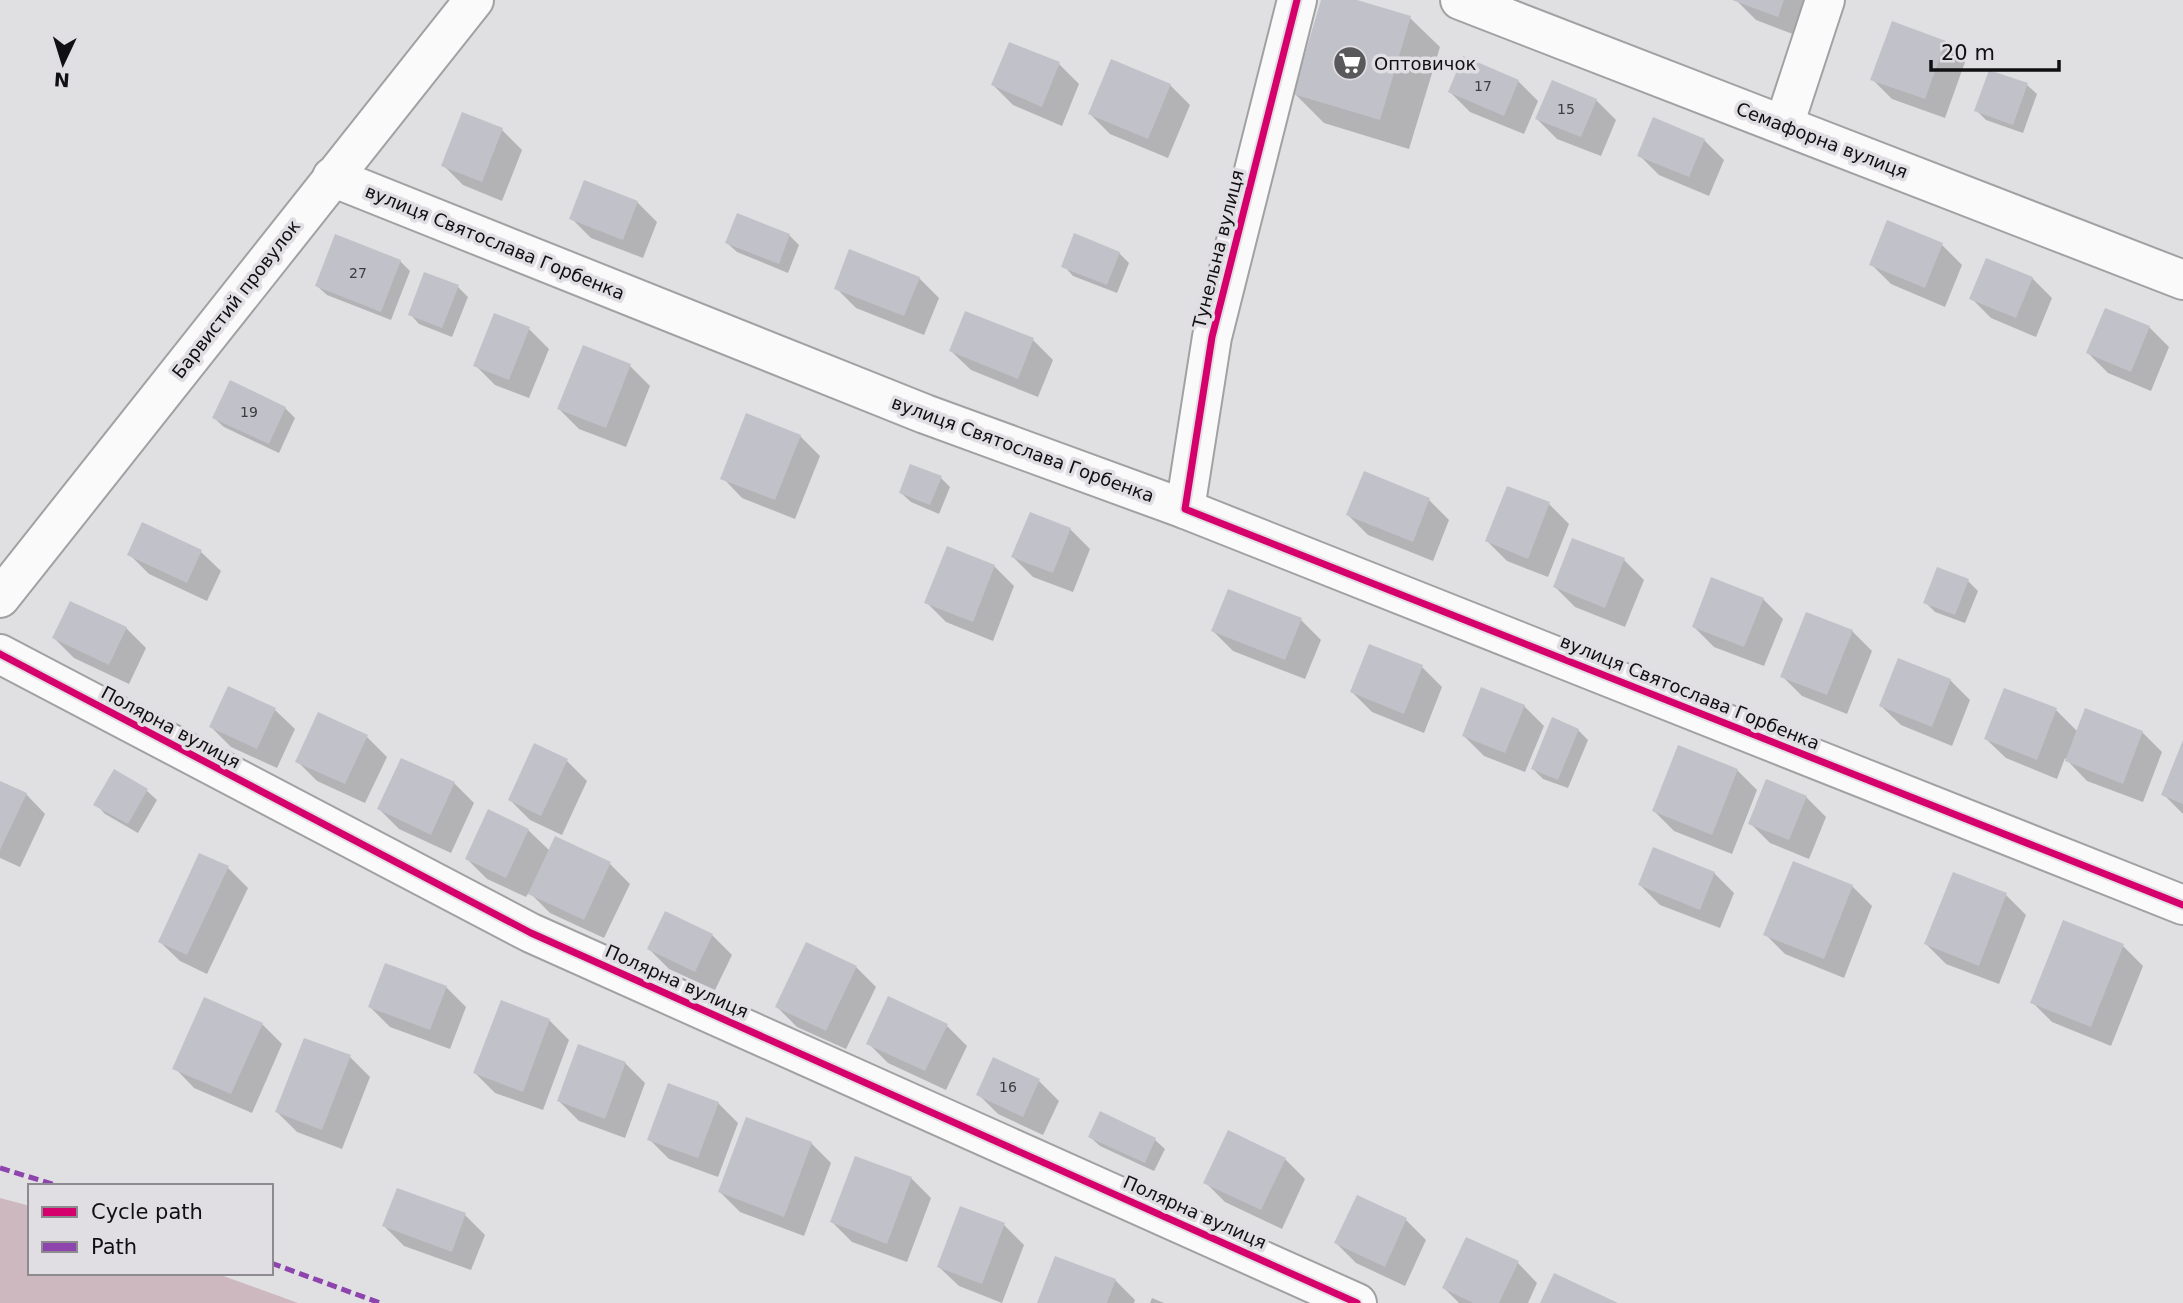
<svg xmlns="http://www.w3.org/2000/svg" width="2183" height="1303" font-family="'DejaVu Sans',sans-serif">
<rect width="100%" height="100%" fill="#e0dfe2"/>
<polygon fill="#ceb8bf" points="0,1198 30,1206 30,1273 215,1273 298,1303 0,1303"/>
<g fill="#0003">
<polygon points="1323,0 1351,0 1410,18 1440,47 1409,149 1324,123 1295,94"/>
<polygon points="1736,0 1811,0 1798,36 1756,20"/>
<polygon points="1945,42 1965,62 1945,118 1892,99 1872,79"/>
<polygon points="1059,64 1079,84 1062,126 1013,105 993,85"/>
<polygon points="1518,81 1538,101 1524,134 1470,112 1450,92"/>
<polygon points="1170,85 1190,105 1168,158 1110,134 1090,114"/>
<polygon points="2027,85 2037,94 2023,133 1986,120 1976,110"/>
<polygon points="1596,100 1616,120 1601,156 1557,139 1537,119"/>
<polygon points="502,130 522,150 502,201 463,185 443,165"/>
<polygon points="1704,140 1724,160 1709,196 1659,175 1639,155"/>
<polygon points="637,202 657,222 643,258 591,238 571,218"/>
<polygon points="789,235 799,245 788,273 737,252 727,243"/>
<polygon points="1942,245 1962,265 1945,307 1891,284 1871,264"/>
<polygon points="1119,253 1129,263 1117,293 1073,276 1064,266"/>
<polygon points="400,261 410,271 391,320 327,295 317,286"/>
<polygon points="425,274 458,287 468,297 452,337 419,324 410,314"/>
<polygon points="919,278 939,298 924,335 856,308 836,288"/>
<polygon points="2032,278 2052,298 2036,337 1991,318 1971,298"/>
<polygon points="2149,327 2169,347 2151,391 2108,373 2088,353"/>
<polygon points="529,329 549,349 529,398 495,385 475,365"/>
<polygon points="1033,340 1053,360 1038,397 971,370 951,351"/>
<polygon points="584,348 630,366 650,386 626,447 579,429 559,409"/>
<polygon points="231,382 285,408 295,418 279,453 224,427 214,418"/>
<polygon points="800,436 820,456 795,519 742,498 723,478"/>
<polygon points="1365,474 1429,500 1449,520 1433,561 1368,535 1348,515"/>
<polygon points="941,478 950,487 939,514 911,502 901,493"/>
<polygon points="1549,504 1569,524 1548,577 1507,561 1487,541"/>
<polygon points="1070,529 1090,549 1073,592 1033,577 1013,557"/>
<polygon points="201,552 221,571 207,601 149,574 129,554"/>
<polygon points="1624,560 1644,580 1625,627 1575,607 1555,587"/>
<polygon points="994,566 1014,586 993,641 946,622 926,602"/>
<polygon points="1968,581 1978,591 1965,623 1935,612 1925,602"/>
<polygon points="1229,591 1301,620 1321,640 1305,679 1233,651 1213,631"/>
<polygon points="1763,599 1783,619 1764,666 1714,647 1694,627"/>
<polygon points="126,628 146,648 129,684 74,658 54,638"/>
<polygon points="1852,631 1872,651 1847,714 1802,696 1782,676"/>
<polygon points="1899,660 1950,680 1970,700 1952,746 1901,725 1881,706"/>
<polygon points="1422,667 1442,687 1424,733 1372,712 1352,692"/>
<polygon points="1524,706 1544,726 1525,772 1484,756 1464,736"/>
<polygon points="275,710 295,729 277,768 231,747 211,727"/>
<polygon points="2056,710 2078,732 2142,732 2162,752 2143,802 2087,781 2065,758 2057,779 2006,758 1986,739"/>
<polygon points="1578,730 1588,740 1568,788 1543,779 1533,769"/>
<polygon points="367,737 387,757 365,803 317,781 297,761"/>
<polygon points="2183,744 2183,814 2163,794"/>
<polygon points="567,761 587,781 562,835 530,820 510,800"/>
<polygon points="1737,770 1757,790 1732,854 1674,831 1654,811"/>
<polygon points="115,771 147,791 157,800 138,833 105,814 96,804"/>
<polygon points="0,783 26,794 45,814 20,867 0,858"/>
<polygon points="454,783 474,803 451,853 399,829 379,809"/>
<polygon points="1806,797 1826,817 1809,859 1770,843 1750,823"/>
<polygon points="528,830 550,851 610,864 630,884 604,938 550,913 529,892 526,897 487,879 467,859"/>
<polygon points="200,855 228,868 248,888 207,974 180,961 160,942"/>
<polygon points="1714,873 1734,893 1720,928 1660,905 1640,885"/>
<polygon points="1954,875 2006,895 2026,915 1999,984 1946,964 1926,944"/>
<polygon points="1852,886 1872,906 1844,978 1785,954 1765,934"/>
<polygon points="712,935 732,955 715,990 669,969 649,949"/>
<polygon points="2123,946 2143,966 2111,1046 2052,1022 2032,1002"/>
<polygon points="856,967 876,987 846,1049 797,1027 777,1007"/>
<polygon points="446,987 466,1007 450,1049 390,1027 370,1007"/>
<polygon points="549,1020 569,1040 543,1110 495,1093 475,1073"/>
<polygon points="262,1024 282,1044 252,1113 194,1088 175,1068"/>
<polygon points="947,1026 967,1046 946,1090 888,1063 868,1043"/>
<polygon points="350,1057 370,1077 342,1149 297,1132 277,1112"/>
<polygon points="994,1060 1039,1081 1059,1101 1043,1135 998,1114 978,1094"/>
<polygon points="625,1063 645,1083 625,1138 579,1121 559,1101"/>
<polygon points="718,1103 738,1123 718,1177 669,1159 649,1139"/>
<polygon points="1101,1114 1155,1140 1165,1149 1154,1171 1100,1146 1090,1137"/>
<polygon points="1228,1133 1285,1159 1305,1179 1282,1229 1225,1202 1205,1182"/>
<polygon points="811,1143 831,1163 804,1236 740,1212 720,1192"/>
<polygon points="911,1178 931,1198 907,1262 852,1242 832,1222"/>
<polygon points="1358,1197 1406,1220 1426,1240 1405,1286 1356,1263 1336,1243"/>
<polygon points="465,1215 485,1235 471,1270 404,1246 384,1226"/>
<polygon points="1004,1225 1024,1245 1002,1303 959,1286 939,1267"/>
<polygon points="1518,1263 1537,1283 1528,1303 1459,1303 1444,1288"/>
<polygon points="1115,1280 1135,1300 1134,1303 1039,1303"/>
<polygon points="1152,1298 1164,1303 1150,1303"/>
</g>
<g fill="#c1c2c9">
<polygon points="1321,0 1357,0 1411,16 1380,120 1293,94"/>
<polygon points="1732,0 1784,0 1778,17"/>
<polygon points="1892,21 1946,41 1925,99 1870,80"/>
<polygon points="1009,42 1060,62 1042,107 991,85"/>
<polygon points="1463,56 1519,80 1504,116 1448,92"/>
<polygon points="1111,59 1171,84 1148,139 1088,114"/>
<polygon points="1989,70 2028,83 2013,125 1974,111"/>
<polygon points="1552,80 1597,99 1581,137 1535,119"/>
<polygon points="462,112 503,128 482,182 441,166"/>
<polygon points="1653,117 1705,139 1689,177 1637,156"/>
<polygon points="584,180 638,201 623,240 569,219"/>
<polygon points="737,213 790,234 779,264 725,243"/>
<polygon points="1887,220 1943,243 1925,288 1869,265"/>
<polygon points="1074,233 1120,252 1107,285 1061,267"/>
<polygon points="335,234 401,260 381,312 315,286"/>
<polygon points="849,249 920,277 904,316 834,289"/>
<polygon points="1986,258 2033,277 2016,318 1969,299"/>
<polygon points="424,272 459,285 442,328 408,315"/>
<polygon points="2105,308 2150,326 2131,372 2086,353"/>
<polygon points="965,311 1034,338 1018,379 949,351"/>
<polygon points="494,313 530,327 509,380 473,366"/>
<polygon points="583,345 631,364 606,428 557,409"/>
<polygon points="230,380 286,407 269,444 212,418"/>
<polygon points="746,413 801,435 775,500 720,479"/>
<polygon points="910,464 942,476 930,505 899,493"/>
<polygon points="1364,471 1430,498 1413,542 1346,515"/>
<polygon points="1507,486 1550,502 1528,559 1485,541"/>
<polygon points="1030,512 1071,528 1053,573 1011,557"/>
<polygon points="142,522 202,550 187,583 127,555"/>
<polygon points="1572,538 1625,558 1605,608 1553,587"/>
<polygon points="947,546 995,565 973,622 924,603"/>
<polygon points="1937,567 1969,579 1955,615 1923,603"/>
<polygon points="1711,577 1764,598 1744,647 1692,627"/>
<polygon points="1228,589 1302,618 1285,660 1211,631"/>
<polygon points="70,601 127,627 109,665 52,638"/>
<polygon points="1806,612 1853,630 1827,695 1780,677"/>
<polygon points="1369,644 1423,665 1404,714 1350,692"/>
<polygon points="1898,658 1951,679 1932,727 1879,706"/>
<polygon points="228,686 276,708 257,749 209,727"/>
<polygon points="1481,687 1525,705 1505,753 1462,736"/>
<polygon points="2004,688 2057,708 2037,760 1984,739"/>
<polygon points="2085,708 2143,731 2123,784 2065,761"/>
<polygon points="318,712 368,735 345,784 295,762"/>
<polygon points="1552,717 1579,729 1558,780 1531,769"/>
<polygon points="2183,740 2183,804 2161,795"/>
<polygon points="534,743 568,759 541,816 508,800"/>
<polygon points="1678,745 1738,769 1712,835 1652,811"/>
<polygon points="401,758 455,782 431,835 377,809"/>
<polygon points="114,769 148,789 128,824 93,805"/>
<polygon points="1766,779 1807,796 1789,840 1748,824"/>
<polygon points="0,781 27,793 0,850"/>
<polygon points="488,809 529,829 506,878 465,859"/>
<polygon points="555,836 611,862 584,920 528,894"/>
<polygon points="1653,847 1715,872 1700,910 1638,885"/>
<polygon points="199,853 229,866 187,955 158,942"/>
<polygon points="1793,861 1853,885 1824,959 1763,935"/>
<polygon points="1953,872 2007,893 1979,966 1924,944"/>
<polygon points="665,911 713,934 695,972 647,949"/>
<polygon points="2063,920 2124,944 2091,1027 2030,1003"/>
<polygon points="806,942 857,966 826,1031 775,1007"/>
<polygon points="385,963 447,986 430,1030 368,1007"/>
<polygon points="888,996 948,1024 925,1071 866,1044"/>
<polygon points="204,997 263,1023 231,1094 172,1069"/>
<polygon points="501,1000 550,1019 523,1092 473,1073"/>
<polygon points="304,1038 351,1055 322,1130 275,1112"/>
<polygon points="578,1044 626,1062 605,1119 557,1101"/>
<polygon points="993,1057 1040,1079 1023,1117 976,1095"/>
<polygon points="668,1083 719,1102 698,1158 647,1140"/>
<polygon points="1100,1111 1156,1138 1145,1163 1088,1137"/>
<polygon points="746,1117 812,1142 784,1217 718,1192"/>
<polygon points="1228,1130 1286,1158 1261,1210 1203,1183"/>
<polygon points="855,1156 912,1177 887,1244 830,1222"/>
<polygon points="397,1188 466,1213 452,1252 382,1226"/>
<polygon points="1357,1195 1407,1218 1385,1267 1334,1243"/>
<polygon points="960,1206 1005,1223 982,1284 937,1267"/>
<polygon points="1466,1237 1519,1261 1499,1303 1473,1303 1442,1288"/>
<polygon points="1055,1256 1116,1279 1107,1303 1037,1303"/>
<polygon points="1554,1273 1618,1303 1540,1303"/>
</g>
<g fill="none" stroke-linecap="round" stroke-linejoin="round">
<g stroke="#a1a1a3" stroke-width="42">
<g id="street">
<polyline points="1460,0 2183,280"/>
<polyline points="1784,125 1825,0"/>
<polyline points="332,177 925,414 1185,509 2183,905"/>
<polyline points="1185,509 1212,337 1297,0"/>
<polyline points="0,598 474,0"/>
<polyline points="0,654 531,933 1357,1303"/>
</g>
</g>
<use href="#street" stroke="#fafafb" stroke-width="38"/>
<g stroke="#8e44ad" stroke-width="5" stroke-dasharray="10 5" stroke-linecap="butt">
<polyline points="0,1168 59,1186"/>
<polyline points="271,1263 380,1303"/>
</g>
<g stroke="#e0dee3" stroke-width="11">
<g id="cycleway">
<polyline points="1297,0 1212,337 1185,509 2183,905"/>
<polyline points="0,654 531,933 1357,1303"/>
</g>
</g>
<use href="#cycleway" stroke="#d6006c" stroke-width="7"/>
</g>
<defs>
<g id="supermarket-disc" transform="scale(1.75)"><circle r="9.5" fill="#59585a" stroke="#e0dee3"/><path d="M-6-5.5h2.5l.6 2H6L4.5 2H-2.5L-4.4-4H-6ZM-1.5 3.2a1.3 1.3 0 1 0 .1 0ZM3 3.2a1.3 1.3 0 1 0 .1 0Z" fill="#fff"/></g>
</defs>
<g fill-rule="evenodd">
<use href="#supermarket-disc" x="1350" y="63"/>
</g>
<g text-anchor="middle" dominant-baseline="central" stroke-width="7" stroke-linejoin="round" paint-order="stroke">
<g font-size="14" fill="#3c3c3f">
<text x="1483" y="86">17</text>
<text x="1566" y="109">15</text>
<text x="358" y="273">27</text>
<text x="249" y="412">19</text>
<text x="1008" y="1087">16</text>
</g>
<g font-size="18" fill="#100f11" stroke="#e0dee3" text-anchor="start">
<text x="1374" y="63">Оптовичок</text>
</g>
<g font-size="18" fill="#100f11" stroke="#e0dee3">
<text transform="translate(1822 140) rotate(21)">Семафорна вулиця</text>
<text transform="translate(495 242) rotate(22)">вулиця Святослава Горбенка</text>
<text transform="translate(1218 249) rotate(-76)">Тунельна вулиця</text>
<text transform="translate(236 299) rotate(-52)">Барвистий провулок</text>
<text transform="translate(1023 449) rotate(20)">вулиця Святослава Горбенка</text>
<text transform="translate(1690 692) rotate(22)">вулиця Святослава Горбенка</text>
<text transform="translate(171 727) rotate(28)">Полярна вулиця</text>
<text transform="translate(677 981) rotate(24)">Полярна вулиця</text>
<text transform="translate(1195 1212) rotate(24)">Полярна вулиця</text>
</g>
</g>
<rect x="28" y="1184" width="245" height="91" fill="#e0dee3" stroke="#8d8b8f" stroke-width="2"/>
<rect x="42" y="1207" width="35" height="10" fill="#d6006c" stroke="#8d8b8f" stroke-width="2"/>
<text x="91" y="1219" font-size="21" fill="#100f11">Cycle path</text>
<rect x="42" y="1242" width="35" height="10" fill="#8e44ad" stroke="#8d8b8f" stroke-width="2"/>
<text x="91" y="1254" font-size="21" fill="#100f11">Path</text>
<g transform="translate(63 63) rotate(184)" stroke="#e0dee3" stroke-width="5" paint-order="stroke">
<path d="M0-5L12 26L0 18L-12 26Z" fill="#100f11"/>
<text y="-10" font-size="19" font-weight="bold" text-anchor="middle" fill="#100f11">N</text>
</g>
<path d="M1931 60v10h128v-10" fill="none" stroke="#100f11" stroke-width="3.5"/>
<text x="1941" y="60" font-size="21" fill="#100f11" stroke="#e0dee3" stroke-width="5" paint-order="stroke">20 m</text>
</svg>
